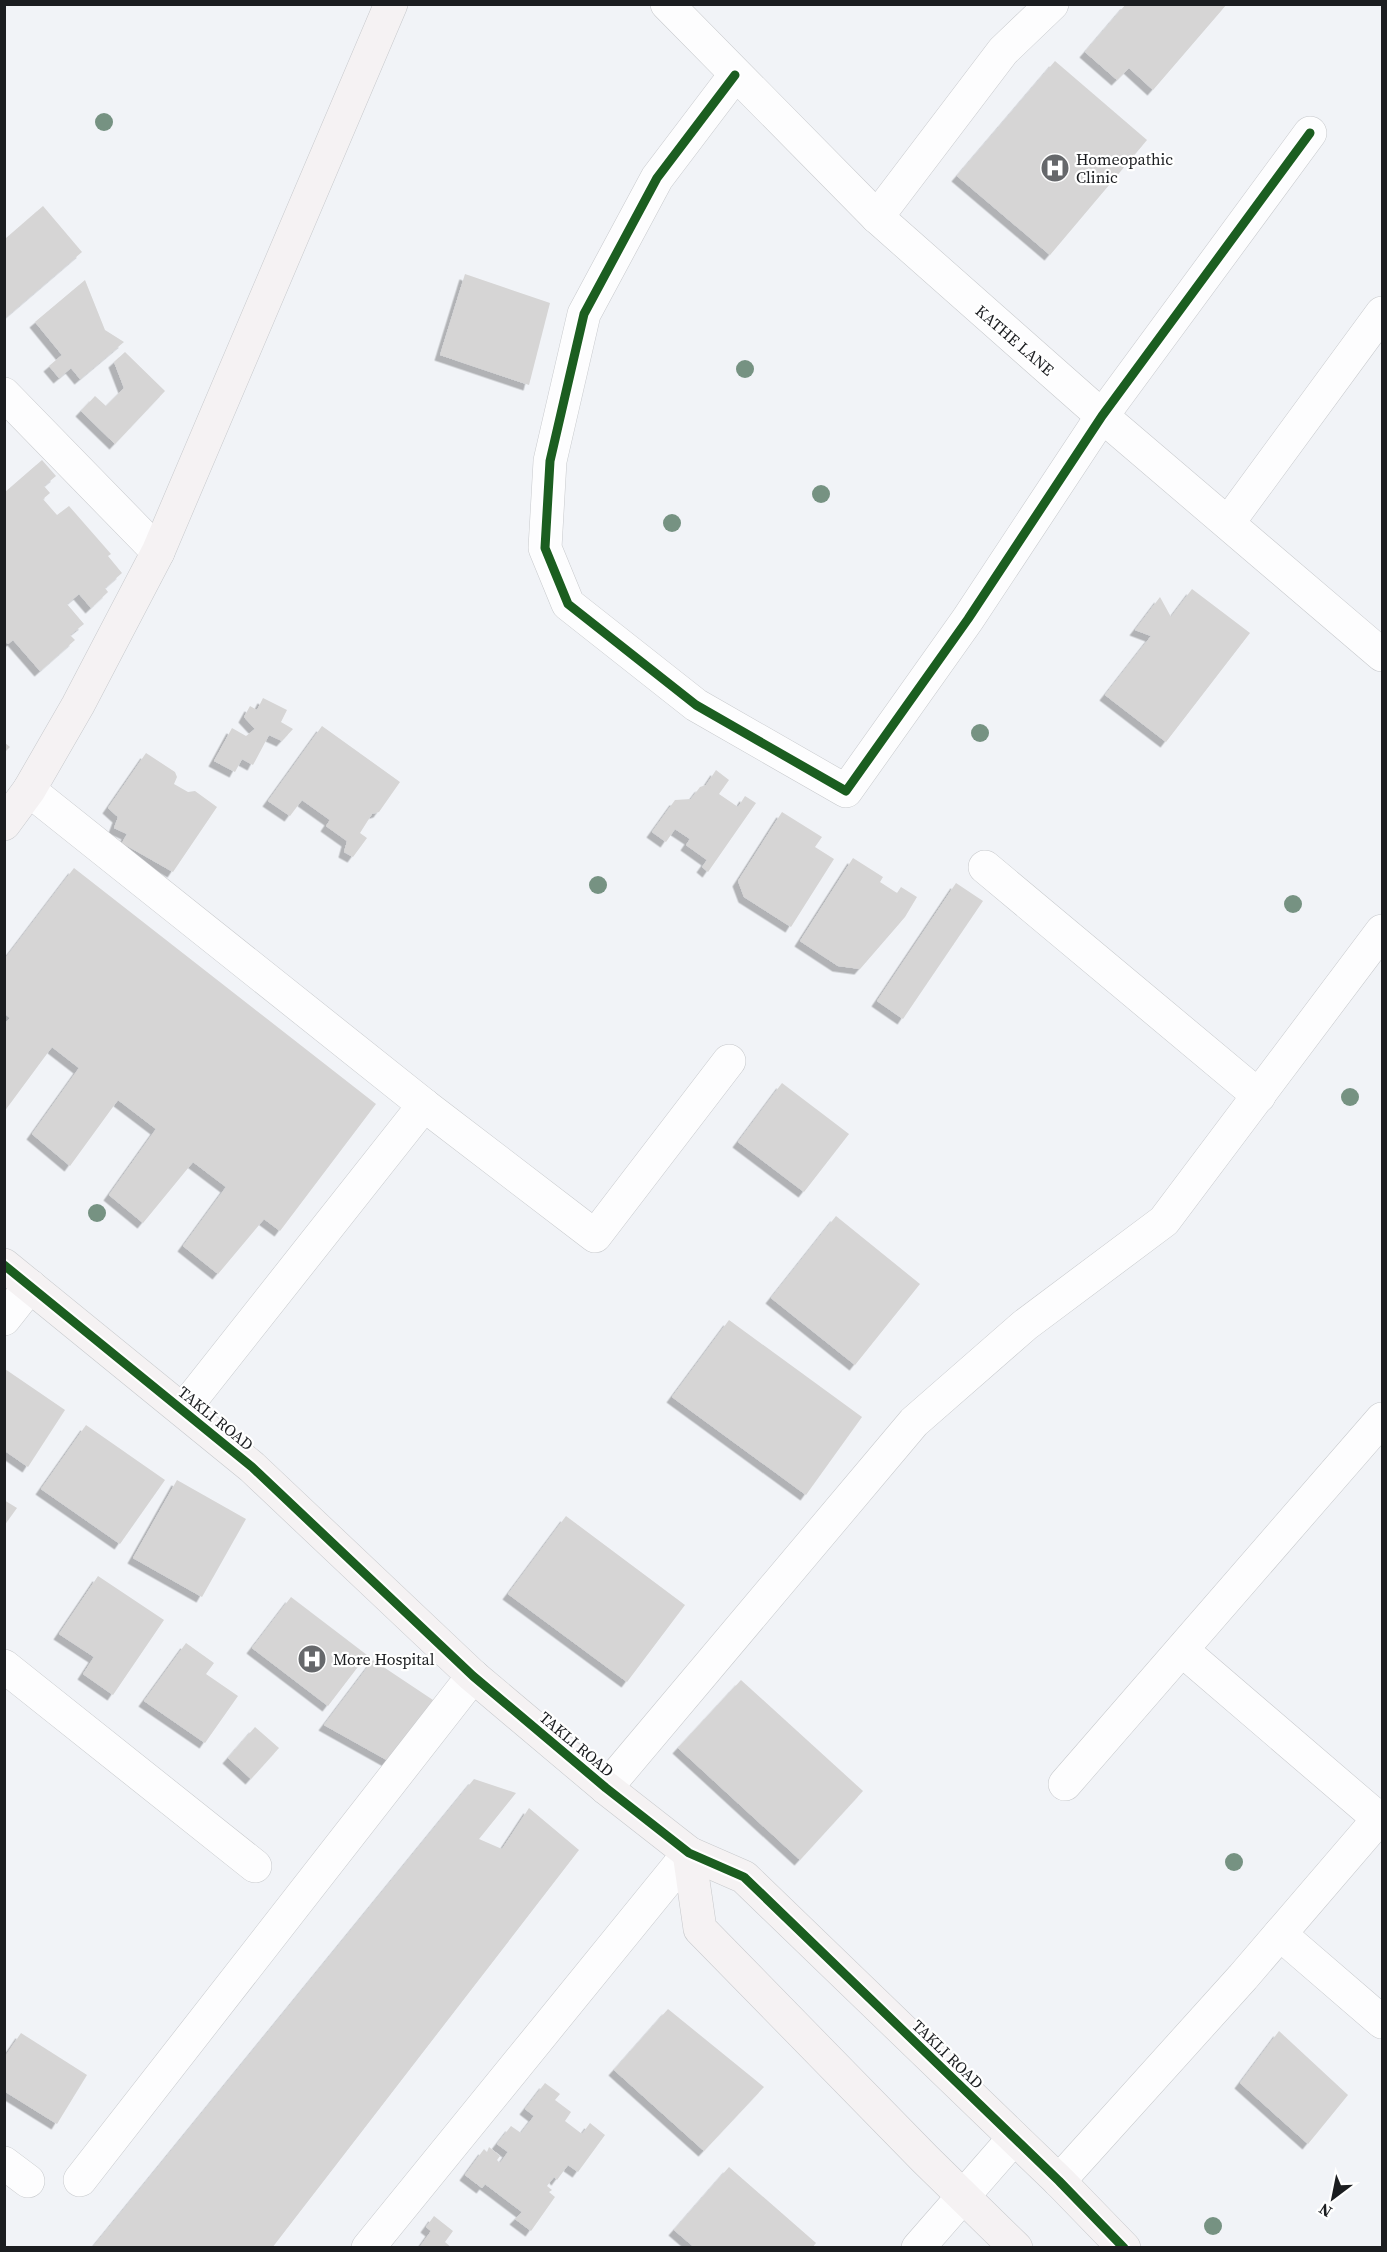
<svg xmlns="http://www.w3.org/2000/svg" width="1387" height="2252" font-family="'Source Serif 4',serif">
<defs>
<filter id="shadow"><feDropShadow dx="-5.5" dy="5.5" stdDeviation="0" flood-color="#0004"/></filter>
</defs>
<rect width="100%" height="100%" fill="#f1f3f7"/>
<g fill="#d6d5d5" filter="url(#shadow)">
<polygon points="1126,4 1227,4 1153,90 1129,68 1117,80 1085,52"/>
<polygon points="1055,61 1147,140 1050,255 957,176"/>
<polygon points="43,206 82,252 5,318 5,239"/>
<polygon points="465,274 550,303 529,385 440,355"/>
<polygon points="85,280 105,330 124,342 80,379 71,368 59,378 49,366 62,355 35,322"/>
<polygon points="125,352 165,391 115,444 81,411 95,396 106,406 124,388 114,362"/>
<polygon points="42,460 56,476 44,486 50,493 43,499 57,515 69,506 111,554 108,556 122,573 105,588 108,592 91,608 79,594 67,604 84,624 70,635 75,640 40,671 13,640 8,644 4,641 4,493"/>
<polygon points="1192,589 1250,633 1166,742 1105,695 1151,636 1135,630 1160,597 1171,617"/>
<polygon points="263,698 287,710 281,722 293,729 282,741 269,735 253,765 242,759 235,772 214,761 232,728 246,736 255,729 244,717 250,706 257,710"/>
<polygon points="322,726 400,782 379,812 372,814 360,833 367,838 353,857 344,852 347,841 326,826 330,820 302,800 290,816 268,801"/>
<polygon points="4,742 10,747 4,753"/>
<polygon points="146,753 175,772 177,777 174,784 188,792 195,791 217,807 173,872 122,843 127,834 114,828 118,817 108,808"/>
<polygon points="716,770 729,780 719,794 738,807 745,796 756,803 708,872 702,867 707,860 686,845 690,839 675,829 666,842 652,832 675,800 691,799 700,787 706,785"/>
<polygon points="782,812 822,837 815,847 834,859 791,927 744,897 738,881"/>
<polygon points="853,858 883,877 880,882 897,893 901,887 917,897 905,917 860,969 838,966 800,941"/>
<polygon points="74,868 376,1104 280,1231 264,1219 218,1274 183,1246 226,1187 193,1162 143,1223 109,1195 156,1129 118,1100 70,1166 32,1134 79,1068 52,1047 4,1112 4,1024 10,1018 4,1013 4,960"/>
<polygon points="956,883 983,901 903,1019 877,1001"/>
<polygon points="782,1083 849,1134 804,1192 738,1142"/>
<polygon points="836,1216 920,1284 855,1365 771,1298"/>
<polygon points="729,1320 862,1417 806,1495 672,1397"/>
<polygon points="5,1369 65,1410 28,1467 5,1451"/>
<polygon points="86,1425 165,1480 120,1544 41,1489"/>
<polygon points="177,1480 246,1519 202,1597 133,1558"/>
<polygon points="4,1500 17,1508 4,1526"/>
<polygon points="566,1516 685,1605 627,1682 508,1594"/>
<polygon points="98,1576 164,1620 113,1695 83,1674 94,1657 59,1634"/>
<polygon points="291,1597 367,1655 328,1706 252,1648"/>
<polygon points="186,1643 214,1663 206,1674 238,1696 205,1743 144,1701"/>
<polygon points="373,1660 439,1704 392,1763 324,1725"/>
<polygon points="741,1680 863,1791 800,1860 678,1748"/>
<polygon points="255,1727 279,1748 251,1779 228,1758"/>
<polygon points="474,1779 516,1793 479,1839 502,1849 529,1808 579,1850 272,2248 92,2248"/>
<polygon points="668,2009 764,2087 704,2151 614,2070"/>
<polygon points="1279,2031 1348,2095 1308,2144 1240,2083"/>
<polygon points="21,2033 87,2075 57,2124 4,2091 4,2058"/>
<polygon points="545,2083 560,2094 555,2100 571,2112 565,2121 582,2134 590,2123 605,2135 578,2172 568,2165 557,2180 554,2177 547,2186 552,2190 549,2192 555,2197 531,2231 515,2219 522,2212 485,2184 482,2188 465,2175 484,2149 487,2152 489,2147 500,2156 497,2160 500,2163 508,2152 497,2144 511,2126 521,2133 534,2116 525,2109"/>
<polygon points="729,2167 816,2243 812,2248 695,2248 674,2230"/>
<polygon points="434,2216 453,2231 445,2242 452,2248 419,2248 431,2231 426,2227"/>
</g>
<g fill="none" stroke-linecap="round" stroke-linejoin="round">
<g stroke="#c7c9cc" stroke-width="34">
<g id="street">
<polyline points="667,4 877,217 1102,416 1382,655"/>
<polyline points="735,75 657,178 584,314 550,461 545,548 568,604 696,705 846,791 968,619 1102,416 1310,133"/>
<polyline points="877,217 1003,51 1052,4"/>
<polyline points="4,394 158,552"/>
<polyline points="1228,523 1382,313"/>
<polyline points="29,790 424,1105"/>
<polyline points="985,867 1259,1096"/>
<polyline points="4,1319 30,1286"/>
<polyline points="183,1410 424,1105 595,1236 729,1061"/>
<polyline points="1182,1650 1379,1819"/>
<polyline points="4,1666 255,1866"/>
<polyline points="1065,1784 1382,1419"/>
<polyline points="606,1788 914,1422 1025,1325 1164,1221 1382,931"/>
<polyline points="1280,1934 1382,2022"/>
<polyline points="4,2163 28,2181"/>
<polyline points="80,2180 473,1676"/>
<polyline points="1059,2181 1243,1977 1382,1815"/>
<polyline points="368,2248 689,1853"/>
<polyline points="918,2248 1014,2138"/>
</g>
</g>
<g stroke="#c7c9cc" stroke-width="34">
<g id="secondary">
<polyline points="4,824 29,790 78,705 158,552 391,4"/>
<polyline points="4,1265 252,1467 473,1676 606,1788 689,1853 744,1877 1059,2181 1124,2248"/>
<polyline points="689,1853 700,1929 925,2159 1016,2248"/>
</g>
</g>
<use href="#street" stroke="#fdfdfe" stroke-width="33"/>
<use href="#secondary" stroke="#f5f2f3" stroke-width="33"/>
<g stroke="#fff" stroke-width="13">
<g id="cycleway">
<polyline points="735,75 657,178 584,314 550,461 545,548 568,604 696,705 846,791 968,619 1102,416 1310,133"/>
<polyline points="4,1265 252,1467 473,1676 606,1788 689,1853 744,1877 1059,2181 1124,2248"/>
</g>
</g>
<use href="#cycleway" stroke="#1b5e20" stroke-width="9"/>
</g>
<g fill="#769282">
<circle cx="104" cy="122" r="9"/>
<circle cx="745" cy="369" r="9"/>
<circle cx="821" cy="494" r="9"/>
<circle cx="672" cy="523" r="9"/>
<circle cx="980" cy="733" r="9"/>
<circle cx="598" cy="885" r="9"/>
<circle cx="1293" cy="904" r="9"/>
<circle cx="1350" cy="1097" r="9"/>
<circle cx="97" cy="1213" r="9"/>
<circle cx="1234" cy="1862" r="9"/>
<circle cx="1213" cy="2226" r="9"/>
</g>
<defs>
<g id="hospital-disc" transform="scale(1.5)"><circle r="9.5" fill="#66686b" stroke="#fff"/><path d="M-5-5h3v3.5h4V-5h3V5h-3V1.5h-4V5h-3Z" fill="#fff"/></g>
</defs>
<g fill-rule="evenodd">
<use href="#hospital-disc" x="1055" y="168"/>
<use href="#hospital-disc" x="312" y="1659"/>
</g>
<g text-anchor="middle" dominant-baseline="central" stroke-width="4.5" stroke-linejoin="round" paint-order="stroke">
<g font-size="16" fill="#1b1d20" stroke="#fff" text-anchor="start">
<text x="1076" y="159">Homeopathic<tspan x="1076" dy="18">Clinic</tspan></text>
<text x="333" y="1659">More Hospital</text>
</g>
<g font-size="16" fill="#1b1d20" stroke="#fff">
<text transform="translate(1015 340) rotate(41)">KATHE LANE</text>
<text transform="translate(216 1418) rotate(39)">TAKLI ROAD</text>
<text transform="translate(577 1744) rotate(40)">TAKLI ROAD</text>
<text transform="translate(948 2054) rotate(44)">TAKLI ROAD</text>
</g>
</g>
<rect width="1387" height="2252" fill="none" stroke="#1b1d20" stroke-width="12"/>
<g transform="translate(1333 2198) rotate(212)" stroke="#ffffff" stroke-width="4.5" paint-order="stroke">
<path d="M0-4.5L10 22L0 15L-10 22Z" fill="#1b1d20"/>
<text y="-9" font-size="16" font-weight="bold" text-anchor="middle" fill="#1b1d20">N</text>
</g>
</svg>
